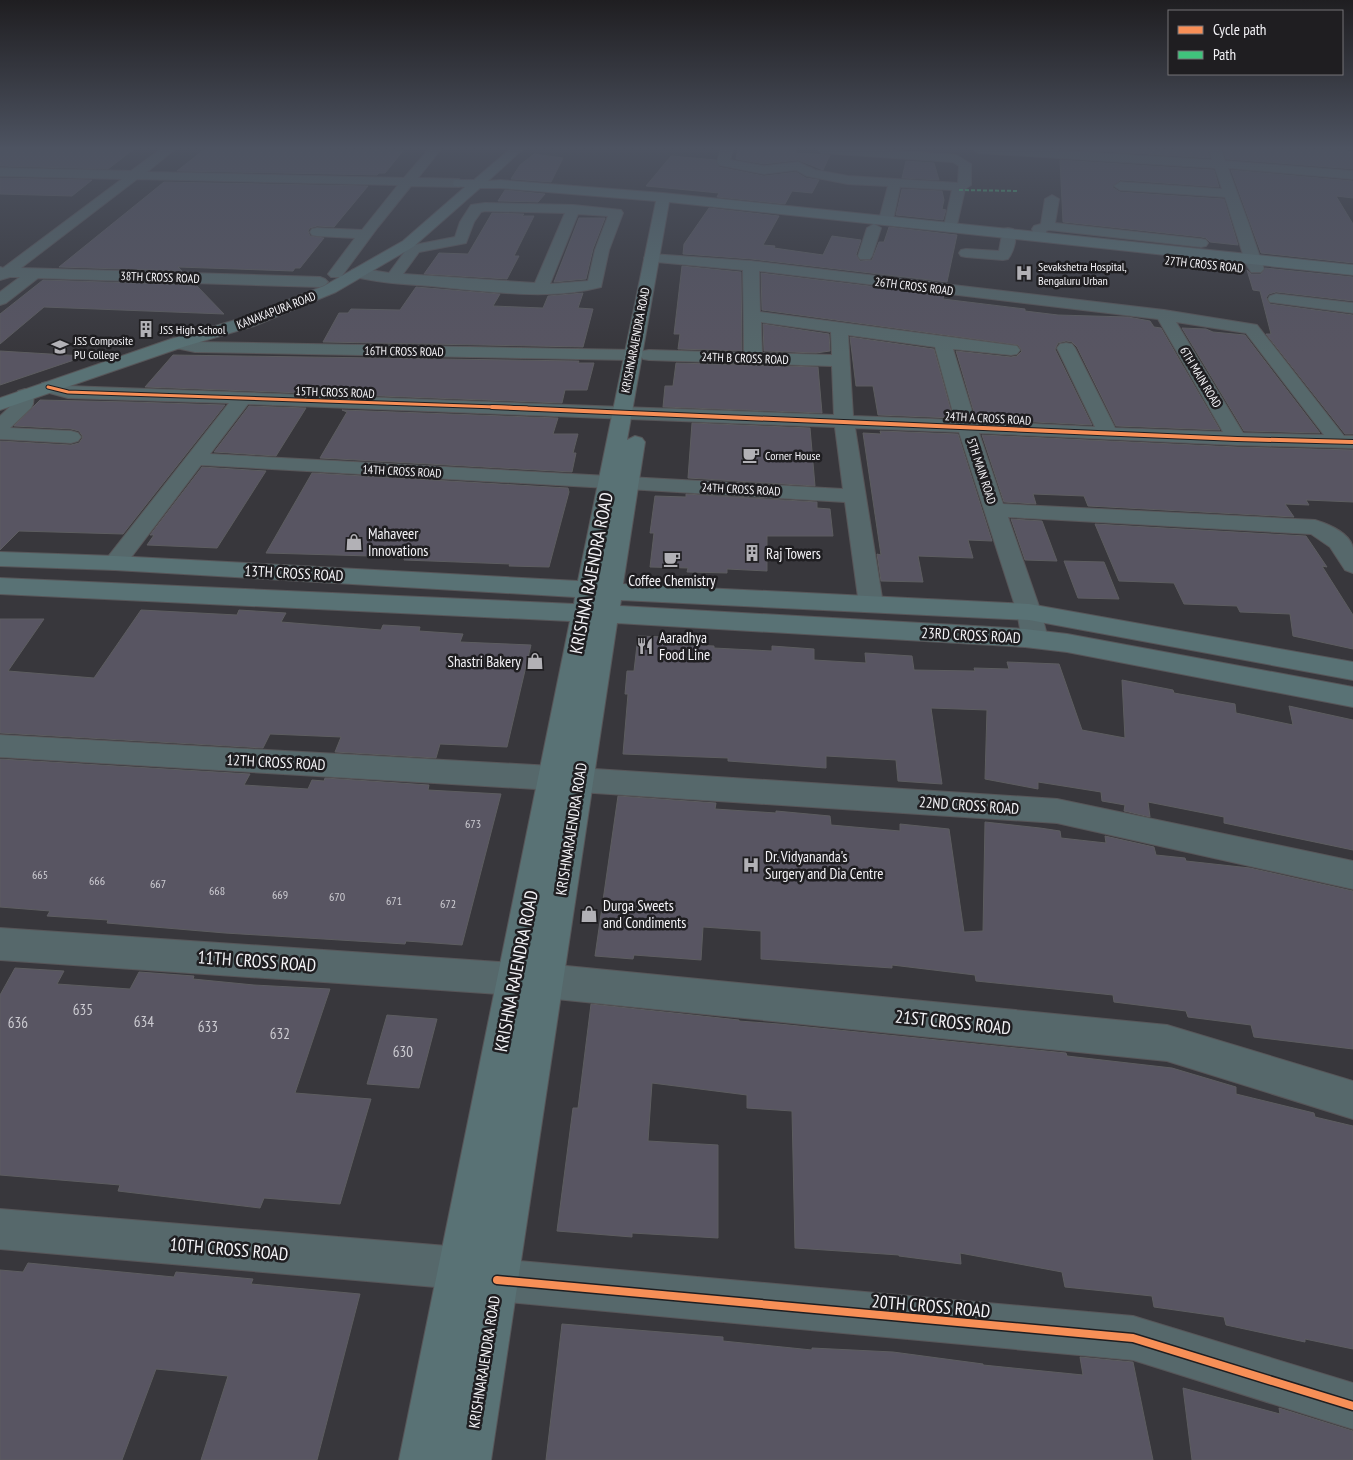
<svg xmlns="http://www.w3.org/2000/svg" width="1353" height="1460" font-family="'PT Sans Narrow',sans-serif">
<rect width="100%" height="100%" fill="#38373c"/>
<g fill="#585562" stroke="#5d5d60">
<polygon points="0,149 134,149 108,169 0,166"/>
<polygon points="205,149 307,149 403,151 385,173 379,173 377,175 177,171"/>
<polygon points="738,149 796,149 796,153 830,155 823,170 798,160 764,164 736,159"/>
<polygon points="1064,149 1135,149 1160,151 1159,149 1177,151 1177,149 1207,149 1210,158"/>
<polygon points="1223,149 1342,150 1353,152 1353,169 1226,159"/>
<polygon points="534,154 563,158 551,182 511,179 520,165"/>
<polygon points="671,156 716,160 719,167 764,176 796,172 806,178 819,180 812,193 792,191 785,204 717,197 719,193 646,186"/>
<polygon points="1060,160 1214,170 1219,187 1120,180 1112,187 1120,192 1224,199 1238,245 1210,242 1206,238 1201,237 1063,222"/>
<polygon points="906,161 934,163 939,180 902,178"/>
<polygon points="1231,170 1353,181 1353,198 1336,196 1353,224 1353,263 1261,253"/>
<polygon points="0,178 92,180 72,196 0,194"/>
<polygon points="164,182 368,186 334,227 317,226 310,228 308,231 310,236 324,238 300,268 295,268 293,271 178,267 182,271 59,267"/>
<polygon points="902,189 942,191 944,200 942,209 946,210 943,220 896,215"/>
<polygon points="505,190 545,194 538,202 498,201"/>
<polygon points="709,208 779,216 763,245 775,246 774,248 823,255 832,236 861,240 856,255 860,261 872,260 879,242 884,242 889,227 957,235 947,282 751,259 683,254 684,244"/>
<polygon points="492,213 524,214 522,216 534,216 514,256 519,256 507,279 424,274 439,253 468,254"/>
<polygon points="579,218 605,218 593,249 586,279 554,282"/>
<polygon points="682,266 741,272 742,351 678,349 680,334 674,334"/>
<polygon points="1265,268 1353,277 1353,301 1276,292 1269,294 1266,298 1270,304 1353,315 1353,434 1345,434 1266,334 1271,334 1260,291 1253,290 1247,270 1251,274 1261,274"/>
<polygon points="761,273 944,295 943,299 1025,309 1025,311 1058,315 1128,317 1150,321 1154,327 1161,328 1220,430 1116,426 1077,347 1072,342 1066,341 1058,343 1055,349 1092,425 976,419 956,351 1011,357 1017,356 1022,351 1018,345 762,310"/>
<polygon points="43,280 196,285 224,314 44,307 0,344 0,314"/>
<polygon points="416,287 500,294 493,306 543,308 548,296 583,293 578,308 593,309 583,347 323,342 339,313 348,313 351,309 400,310"/>
<polygon points="763,324 829,334 830,351 816,353 764,351"/>
<polygon points="1182,328 1206,329 1213,332 1245,335 1320,433 1244,431"/>
<polygon points="850,337 934,349 953,418 878,415 873,386 856,386"/>
<polygon points="0,351 83,356 83,357 0,385"/>
<polygon points="173,355 579,361 578,363 594,363 587,390 565,390 562,403 145,387"/>
<polygon points="676,363 818,367 822,413 663,407 665,386 673,386"/>
<polygon points="40,400 132,402 225,405 123,534 19,531 0,550 0,441 71,445 79,443 83,437 79,431 71,429 14,426"/>
<polygon points="249,406 306,408 276,456 214,452"/>
<polygon points="342,410 558,418 553,434 578,434 573,453 576,453 572,472 320,458 347,412"/>
<polygon points="692,423 810,428 815,486 688,478"/>
<polygon points="880,431 958,434 992,541 968,540 973,558 918,556 923,582 881,581 877,554 881,555 863,433 881,434"/>
<polygon points="982,435 1237,447 1353,450 1353,502 1306,500 1309,505 1285,504 1294,517 1088,506 1084,496 1033,494 1036,504 1004,502"/>
<polygon points="202,467 266,471 217,548 147,545 154,535 150,535"/>
<polygon points="312,473 568,488 569,492 549,567 509,566 510,564 404,560 405,557 266,553"/>
<polygon points="686,494 817,502 817,508 830,509 833,536 767,536 767,571 727,569 727,573 687,572 688,568 650,567 654,533 650,533 655,496 686,497"/>
<polygon points="1011,519 1042,521 1057,561 1025,560"/>
<polygon points="1095,524 1306,536 1327,567 1322,566 1353,615 1353,649 1293,636 1290,614 1240,612 1237,606 1184,604 1174,583 1119,581"/>
<polygon points="1064,561 1104,562 1119,599 1078,598"/>
<polygon points="141,610 237,615 239,610 286,613 281,622 381,630 383,625 420,627 419,631 463,634 460,642 531,645 507,747 440,744 436,758 335,752 341,737 270,734 263,748 0,733 0,619 44,619 8,671 94,678"/>
<polygon points="638,636 665,637 664,644 714,646 714,648 772,651 772,646 814,649 814,660 866,663 865,653 912,656 914,670 975,671 974,668 1009,669 1007,662 1059,664 1082,730 1125,738 1122,680 1173,690 1174,693 1235,704 1236,713 1293,725 1289,706 1353,720 1353,850 1224,823 1224,817 1148,802 1150,817 1124,811 1125,805 1102,801 1101,792 1038,782 1038,789 985,779 987,710 931,708 942,784 898,781 896,760 826,756 826,768 728,761 728,758 623,754 628,694 625,694 627,671 634,671"/>
<polygon points="0,759 250,774 244,785 308,789 312,780 324,781 325,778 429,785 428,790 501,794 462,945 406,941 405,944 225,933 107,923 108,920 47,916 50,911 0,907"/>
<polygon points="618,796 716,803 715,809 776,813 776,811 830,816 831,825 900,831 900,824 949,829 964,932 983,931 985,822 1040,828 1060,831 1061,838 1106,843 1105,836 1154,847 1156,855 1185,858 1186,861 1250,868 1353,891 1353,1049 1254,1037 1251,1025 1188,1017 1186,1011 1114,1002 1113,995 976,981 975,975 892,965 892,968 761,959 761,931 703,927 701,960 634,955 633,959 595,956"/>
<polygon points="15,968 64,971 57,984 130,989 139,972 194,976 193,979 254,985 330,989 295,1093 371,1099 340,1204 264,1198 260,1208 118,1191 120,1185 0,1175 0,995"/>
<polygon points="591,1004 739,1020 739,1021 779,1024 1066,1053 1067,1056 1172,1068 1236,1087 1236,1094 1314,1113 1315,1117 1353,1126 1353,1349 1305,1339 1305,1342 1226,1325 1224,1317 1154,1307 1152,1296 1065,1287 1062,1272 960,1253 961,1264 899,1256 899,1255 795,1248 792,1111 747,1108 747,1095 652,1083 648,1141 718,1145 718,1238 632,1233 632,1237 557,1231 573,1108 578,1108"/>
<polygon points="387,1015 437,1019 419,1088 367,1084"/>
<polygon points="28,1263 174,1277 176,1272 253,1279 251,1284 360,1294 317,1460 201,1460 228,1376 156,1369 122,1460 0,1460 0,1270 23,1272"/>
<polygon points="562,1324 723,1337 723,1341 812,1350 812,1348 893,1352 983,1364 983,1365 1083,1375 1080,1357 1133,1362 1153,1460 546,1460"/>
<polygon points="1183,1388 1280,1414 1279,1408 1353,1431 1353,1460 1192,1460"/>
</g>
<g fill="none" stroke-linecap="round" stroke-linejoin="round">
<g stroke="#575659" stroke-width="2">
<g id="minor">
<polygon points="161,149 175,149 147,172 404,178 429,149 441,149 418,178 459,179 465,183 459,187 411,186 378,227 341,277 331,277 328,274 355,238 317,236 312,235 310,232 312,229 317,228 362,230 398,185 137,179 21,268 320,277 325,279 328,282 325,285 320,287 38,278 6,303 0,305 0,292 20,277 10,277 0,280 0,267 3,268 122,179 0,176 0,168 131,171"/>
<polygon points="721,149 733,149 730,160 764,166 798,162 815,170 848,176 958,183 959,166 953,162 822,153 816,149 869,149 956,155 971,164 971,185 965,189 956,229 951,230 944,226 952,190 900,187 893,220 886,224 879,220 888,186 848,184 807,176 796,170 764,174 719,165 717,162"/>
<polygon points="973,149 1035,149 1212,160 1209,149 1221,149 1225,161 1353,171 1353,179 1228,168 1248,222 1264,269 1261,272 1251,272 1246,264 1225,197 1120,190 1114,186 1120,182 1222,189 1215,168 979,153"/>
<polygon points="1052,195 1059,199 1055,223 1201,239 1206,240 1208,243 1206,246 1201,247 1049,230 1046,231 1047,236 1045,239 1035,239 1032,229 1034,226 1041,224 1045,199"/>
<path d="M485 203 573 205 621 210 623 213 609 250 601 287C549 301 485 291 431 286 404 284 378 283 352 276L349 273 352 270 357 268 389 273 409 246 455 237 460 222 471 205ZM485 211 565 213 535 283 403 274 419 252 466 243 474 222 481 212ZM578 214 608 216 595 250 588 281 550 284Z"/>
<polygon points="874,224 881,228 872,256 870,259 860,259 858,256 867,228"/>
<path d="M1008 228 1013 229C1018 238 1014 251 1008 259L1003 260 966 257 961 256 959 253 961 250 966 249 999 251 1003 229Z"/>
<path d="M651 254 751 261 1164 310 1257 325 1344 436H1353V448L1237 445 979 433 1003 504 1315 520C1328 524 1350 533 1353 548 1353 556 1353 565 1353 573L1345 570 1330 547 1311 534 1008 517 1041 612 1048 639 1044 645 1035 648 1026 645 1022 639 1017 612 959 432 855 428 883 604 880 610 871 612 862 610 859 604 845 502 628 489 621 487 618 483 615 486 608 488 201 465 123 568 115 570 107 568 103 563 229 403 68 398 42 391 39 387 42 383 48 382 68 386 834 415 832 366 649 360 643 359 640 355 638 359 632 360 195 352 171 347 168 343 171 339 177 338 195 342 632 350 638 351 641 355 643 351 649 350 744 353 743 270 646 261 644 258 646 255ZM759 271 1158 319 1223 432 1115 428 1075 348 1072 344 1066 343 1060 344 1057 348 1095 427 975 421 953 349 1011 355 1017 354 1020 350 1017 346 760 312ZM761 322 831 332 832 355 762 353ZM1176 322 1246 333 1324 435 1243 433ZM848 335 935 347 955 420 853 416ZM248 404 835 427 843 489 628 477 621 479 618 482 615 478 608 476 210 454Z"/>
<polygon points="1276,294 1353,303 1353,313 1270,302 1268,299 1270,296"/>
<polygon points="25,389 32,391 34,395 33,404 31,408 10,428 71,431 78,433 81,437 78,441 71,443 0,439 0,416 15,402 18,391"/>
<polygon points="0,735 552,766 562,770 566,777 569,772 579,768 1057,799 1353,861 1353,889 1057,823 579,792 569,788 565,781 562,786 552,790 0,757"/>
<polygon points="0,928 514,963 526,967 530,977 534,969 546,964 1167,1025 1353,1081 1353,1119 1167,1061 546,998 534,993 530,983 526,991 514,995 0,960"/>
<polygon points="0,1209 459,1247 474,1253 480,1268 474,1283 459,1289 0,1249"/>
<polygon points="497,1259 1133,1316 1353,1383 1353,1429 1133,1360 497,1301 482,1295 476,1280 482,1265"/>
</g>
</g>
<g stroke="#575659" stroke-width="2">
<polygon id="major" points="510,149 523,149 488,181 500,180 663,193 1353,265 1353,275 669,202 627,440 635,436 642,438 645,442 623,584 1029,604 1353,662 1353,680 1029,620 621,600 620,606 1025,629 1067,634 1353,687 1353,707 1067,652 1025,647 617,623 491,1460 399,1460 570,621 0,594 0,578 574,604 575,597 115,570 0,566 0,552 115,556 578,581 656,201 500,188 480,188 413,247 336,292 254,326 183,347 0,410 0,398 171,339 242,318 324,286 403,241 465,187 454,186 453,183 454,180 474,180"/>
</g>
<use href="#minor" fill="#56686b" fill-rule="evenodd"/>
<use href="#major" fill="#597275" fill-rule="evenodd"/>
<polyline stroke="#40c37c" stroke-width="2" stroke-dasharray="4 2" stroke-linecap="butt" points="959,190 1019,191"/>
<g stroke="#1f1e21" stroke-width="5">
<polyline id="cycleway-far2" points="48,387 68,392 527,408"/>
</g>
<g stroke="#1f1e21" stroke-width="6">
<polyline id="cycleway-far1" points="492,407 1237,439 1353,442"/>
</g>
<g stroke="#1f1e21" stroke-width="11">
<polyline id="cycleway" points="497,1280 1133,1338 1353,1406"/>
</g>
<use href="#cycleway-far2" stroke="#f78f57" stroke-width="3"/>
<use href="#cycleway-far1" stroke="#f78f57" stroke-width="4"/>
<use href="#cycleway" stroke="#f78f57" stroke-width="8"/>
</g>
<linearGradient id="sky" x2="0" y2="1"><stop stop-color="#1f1e21"/><stop offset="0.42" stop-color="#4d5361"/><stop offset="1" stop-color="#4d5361" stop-opacity="0"/></linearGradient>
<rect width="1353" height="353" fill="url(#sky)"/>
<defs>
<g id="hospital-bare" transform="scale(1.35)"><path d="M-5-5h3v3.5h4V-5h3V5h-3V1.5h-4V5h-3Z" fill="#b2b1b6" stroke="#1f1e21" stroke-width="2.5" paint-order="stroke"/></g>
<g id="building-bare" transform="scale(1.35)"><path d="M-4-6H4V6H1V3H-1V6H-4ZM-2.5-4.3h1.7v1.8h-1.7ZM.8-4.3h1.7v1.8H.8ZM-2.5-1h1.7V.8h-1.7ZM.8-1h1.7V.8H.8Z" fill="#b2b1b6" stroke="#1f1e21" stroke-width="2.5" paint-order="stroke"/></g>
<g id="school-bare" transform="scale(1.35)"><path d="M0-5L7-2L0 1L-7-2ZM-4 1L0 2.5L4 1V4Q0 6-4 4Z" fill="#b2b1b6" stroke="#1f1e21" stroke-width="2.5" paint-order="stroke"/></g>
<g id="cafe-bare" transform="scale(1.35)"><path d="M-5.5-4.5H6V0H3Q3 3.5 0 3.5H-2.5Q-5.5 3.5-5.5 0ZM3-3.2v2h1.7v-2ZM-6 4.5H4V6H-6Z" fill="#b2b1b6" stroke="#1f1e21" stroke-width="2.5" paint-order="stroke"/></g>
<g id="shop-bare" transform="scale(1.35)"><path d="M-5-2.5h2.3a2.7 3.5 0 0 1 5.4 0H5L5.5 6h-11ZM-1.5-2.5h3a1.5 2.3 0 0 0-3 0Z" fill="#b2b1b6" stroke="#1f1e21" stroke-width="2.5" paint-order="stroke"/></g>
<g id="restaurant-bare" transform="scale(1.35)"><path d="M-5-6h1v4h1v-4h1v4h1v-4h1v5L-1.5 .5V6h-2V.5L-5-1ZM5-6V6H3V1.5H1.5Q1.5-4 5-6Z" fill="#b2b1b6" stroke="#1f1e21" stroke-width="2.5" paint-order="stroke"/></g>
</defs>
<g fill-rule="evenodd">
<use href="#hospital-bare" x="1024" y="273"/>
<use href="#building-bare" x="146" y="329"/>
<use href="#school-bare" x="60" y="347"/>
<use href="#cafe-bare" x="751" y="455"/>
<use href="#shop-bare" x="354" y="542"/>
<use href="#building-bare" x="752" y="553"/>
<use href="#cafe-bare" x="672" y="559"/>
<use href="#restaurant-bare" x="645" y="646"/>
<use href="#shop-bare" x="535" y="661"/>
<use href="#hospital-bare" x="751" y="865"/>
<use href="#shop-bare" x="589" y="914"/>
</g>
<g text-anchor="middle" dominant-baseline="central" stroke-width="5" stroke-linejoin="round" paint-order="stroke">
<g font-size="12" fill="#f4f3f7" stroke="#1f1e21">
<text transform="translate(1204 264) rotate(6)">27TH CROSS ROAD</text>
<text transform="translate(160 277) rotate(2)">38TH CROSS ROAD</text>
<text transform="translate(914 286) rotate(7)">26TH CROSS ROAD</text>
<text transform="translate(276 310) rotate(-21)">KANAKAPURA ROAD</text>
<text transform="translate(635 340) rotate(-79)">KRISHNARAJENDRA ROAD</text>
<text transform="translate(404 351) rotate(1)">16TH CROSS ROAD</text>
<text transform="translate(745 358) rotate(2)">24TH B CROSS ROAD</text>
<text transform="translate(1201 377) rotate(59)">6TH MAIN ROAD</text>
<text transform="translate(335 392) rotate(2)">15TH CROSS ROAD</text>
<text transform="translate(988 418) rotate(3)">24TH A CROSS ROAD</text>
<text transform="translate(402 471) rotate(3)">14TH CROSS ROAD</text>
<text transform="translate(982 471) rotate(72)">5TH MAIN ROAD</text>
<text transform="translate(741 489) rotate(3)">24TH CROSS ROAD</text>
</g>
<g font-size="12" fill="#f4f3f7" stroke="#1f1e21" text-anchor="start">
<text x="1038" y="266">Sevakshetra Hospital,<tspan x="1038" dy="14">Bengaluru Urban</tspan></text>
<text x="160" y="329">JSS High School</text>
<text x="74" y="340">JSS Composite<tspan x="74" dy="14">PU College</tspan></text>
<text x="765" y="455">Corner House</text>
</g>
<g font-size="12" fill="#cdccd2">
<text x="473" y="823">673</text>
<text x="40" y="874">665</text>
<text x="97" y="880">666</text>
<text x="158" y="883">667</text>
<text x="217" y="890">668</text>
<text x="280" y="894">669</text>
<text x="337" y="896">670</text>
<text x="394" y="900">671</text>
<text x="448" y="903">672</text>
</g>
<g font-size="15" fill="#f4f3f7" stroke="#1f1e21" text-anchor="start">
<text x="368" y="533">Mahaveer<tspan x="368" dy="17">Innovations</tspan></text>
<text x="766" y="553">Raj Towers</text>
<text x="672" y="580" text-anchor="middle">Coffee Chemistry</text>
<text x="659" y="637">Aaradhya<tspan x="659" dy="17">Food Line</tspan></text>
<text x="521" y="661" text-anchor="end">Shastri Bakery</text>
<text x="765" y="856">Dr. Vidyananda's<tspan x="765" dy="17">Surgery and Dia Centre</tspan></text>
<text x="603" y="905">Durga Sweets<tspan x="603" dy="17">and Condiments</tspan></text>
</g>
<g font-size="15" fill="#f4f3f7" stroke="#1f1e21">
<text transform="translate(294 573) rotate(3)">13TH CROSS ROAD</text>
<text transform="translate(971 635) rotate(3)">23RD CROSS ROAD</text>
<text transform="translate(276 762) rotate(3)">12TH CROSS ROAD</text>
<text transform="translate(969 805) rotate(4)">22ND CROSS ROAD</text>
<text transform="translate(571 829) rotate(-81)">KRISHNARAJENDRA ROAD</text>
<text transform="translate(484 1362) rotate(-81)">KRISHNARAJENDRA ROAD</text>
</g>
<g font-size="15" fill="#cdccd2">
<text x="83" y="1009">635</text>
<text x="144" y="1021">634</text>
<text x="18" y="1022">636</text>
<text x="208" y="1026">633</text>
<text x="280" y="1033">632</text>
<text x="403" y="1051">630</text>
</g>
<g font-size="18" fill="#f4f3f7" stroke="#1f1e21">
<text transform="translate(591 573) rotate(-79)">KRISHNA RAJENDRA ROAD</text>
<text transform="translate(257 961) rotate(4)">11TH CROSS ROAD</text>
<text transform="translate(516 971) rotate(-79)">KRISHNA RAJENDRA ROAD</text>
<text transform="translate(953 1022) rotate(6)">21ST CROSS ROAD</text>
<text transform="translate(229 1249) rotate(5)">10TH CROSS ROAD</text>
<text transform="translate(931 1306) rotate(5)">20TH CROSS ROAD</text>
</g>
</g>
<rect x="1168" y="10" width="175" height="65" fill="#1f1e21" stroke="#747377"/>
<rect x="1178" y="26" width="25" height="8" fill="#f78f57" stroke="#747377"/>
<text x="1213" y="35" font-size="15" fill="#f4f3f7">Cycle path</text>
<rect x="1178" y="51" width="25" height="8" fill="#40c37c" stroke="#747377"/>
<text x="1213" y="60" font-size="15" fill="#f4f3f7">Path</text>
</svg>
